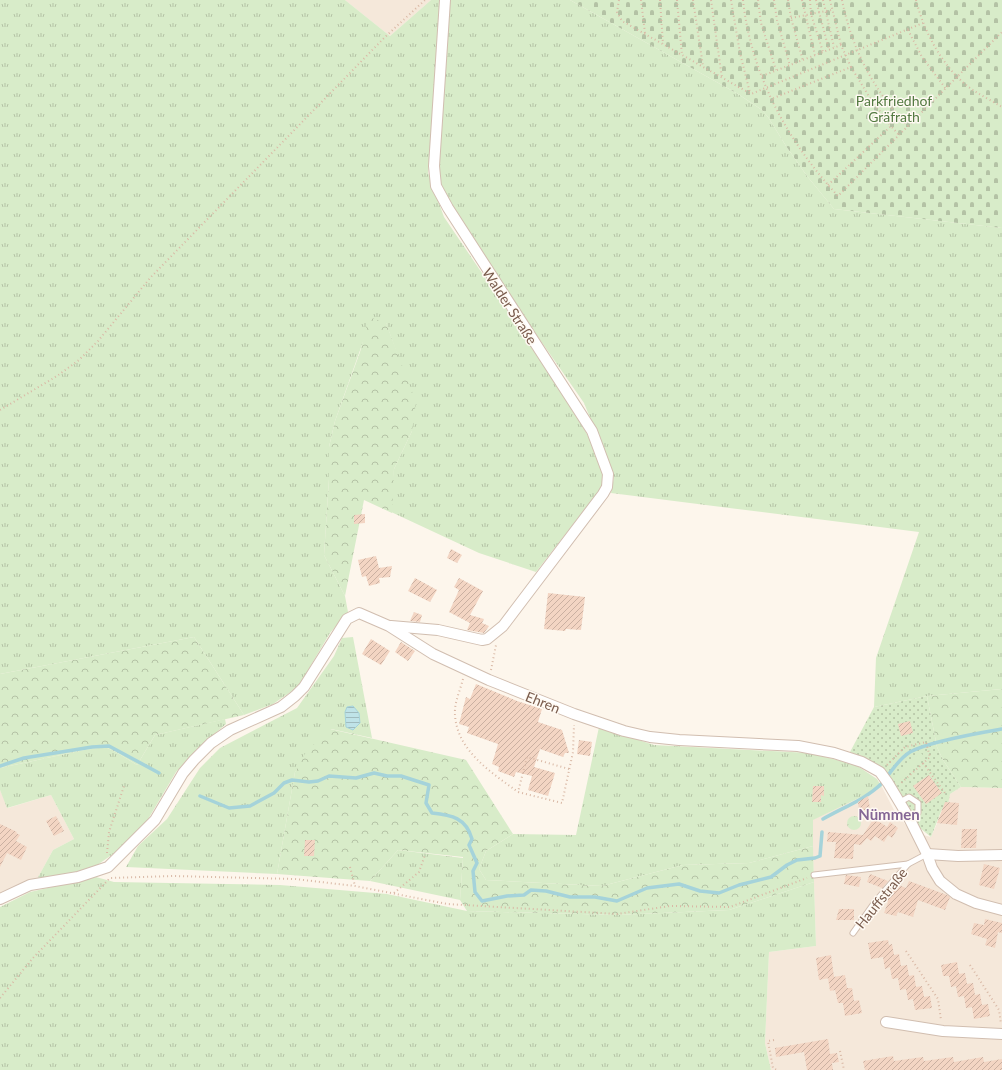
<svg xmlns="http://www.w3.org/2000/svg" width="1002" height="1070" font-family="Lato,sans-serif">
<defs>
<pattern id="grass-tufts" width="24" height="20" patternUnits="userSpaceOnUse"><rect width="24" height="20" fill="#d8ecc9"/><path d="M3 7l-1-3M5 7V3M7 7l1-3M15 17l-1-3M17 17v-4M19 17l1-3" fill="none" stroke="#b4c2a5"/></pattern>
<pattern id="forest-crowns" width="20" height="18" patternUnits="userSpaceOnUse"><rect width="20" height="18" fill="#d8ecc9"/><path d="M2 6a3 3 0 1 1 6 0M12 15a3 3 0 1 1 6 0" fill="none" stroke="#b4c2a5"/></pattern>
<pattern id="cemetery-stones" width="16" height="16" patternUnits="userSpaceOnUse"><rect width="16" height="16" fill="#d8ecc9"/><path d="M2 7V4a2 2 0 0 1 4 0v3zM10 15v-3a2 2 0 0 1 4 0v3z" fill="#b4c2a5"/></pattern>
<pattern id="park-dots" width="8" height="8" patternUnits="userSpaceOnUse"><rect width="8" height="8" fill="#d8ecc9"/><path d="M2 2h.1M6 6h.1" fill="none" stroke="#b4c2a5" stroke-width="1.8" stroke-linecap="round"/></pattern>
<pattern id="water-rules" width="6" height="5" patternUnits="userSpaceOnUse"><rect width="6" height="5" fill="#bfe3e8"/><path d="M0 2.5h6" fill="none" stroke="#a0bbbe"/></pattern>
<pattern id="building-hatch" width="6" height="6" patternUnits="userSpaceOnUse"><rect width="6" height="6" fill="#f3d5c3"/><path d="M-1 1l2-2M0 6l6-6M5 7l2-2" fill="none" stroke="#cab0a1"/></pattern>
</defs>
<rect width="100%" height="100%" fill="#fdf6ec"/>
<g fill="#f5e8da">
<polygon points="345,0 431,0 390,36"/>
<polygon points="882,787 894,810 911,832 931,837 950,794 961,787 1002,788 1002,1070 771,1070 765,1043 769,952 816,946 812,820"/>
<polygon points="0,790 8,808 51,795 74,839 53,850 36,881 0,894"/>
</g>
<g fill="url(#grass-tufts)">
<polygon points="0,0 345,0 390,36 431,0 441,0 428,173 444,217 572,406 590,440 603,472 602,487 536,572 479,553 389,511 394,469 412,431 399,359 386,323 364,339 335,421 329,447 329,479 324,555 345,596 348,612 330,633 298,687 273,704 244,715 194,637 0,674"/>
<polygon points="449,0 570,0 738,94 762,110 768,117 786,146 807,176 834,209 1002,228 1002,689 927,696 874,707 876,658 919,532 611,493 614,477 584,403 481,255 438,182 446,20"/>
<polygon points="353,637 372,738 331,729 295,772 277,874 126,867 138,846 167,819 200,768 220,748 297,708 334,656 342,638"/>
<polygon points="225,719 226,724 197,749 176,772 144,826 113,854 93,868 36,881 53,850 74,839 51,795 7,808 0,790 0,768 84,750 105,747 116,752 137,765 155,735"/>
<polygon points="599,727 654,745 810,753 856,765 877,779 882,787 813,820 813,846 749,863 683,865 602,886 486,880 479,869 486,851 513,834 576,835"/>
<circle cx="854" cy="823" r="7"/>
<polygon points="398,850 463,858 460,900 370,881"/>
<polygon points="96,877 114,882 280,885 387,894 467,911 617,915 729,910 814,882 816,946 769,952 765,1043 771,1070 0,1070 0,907 30,892"/>
</g>
<g fill="url(#forest-crowns)">
<polygon points="369,317 386,323 416,402 412,431 394,469 392,513 364,500 345,596 324,555 329,479 329,447 335,421 360,352"/>
<polygon points="194,637 244,715 155,735 137,765 116,752 105,747 84,750 0,768 0,674"/>
<polygon points="1002,689 1002,788 961,787 943,760 937,747 927,696"/>
<polygon points="330,729 466,760 513,834 486,851 479,869 486,880 602,886 683,865 749,863 813,846 814,882 729,910 617,915 467,911 460,900 463,857 398,850 370,881 277,874 295,772 306,752"/>
</g>
<polygon fill="url(#cemetery-stones)" points="570,0 1002,0 1002,228 834,209 807,176 786,146 768,117 762,110 738,94"/>
<polygon fill="url(#park-dots)" points="927,696 937,747 943,760 961,787 950,794 947,809 942,809 931,837 920,828 870,761 850,752 874,707"/>
<polygon fill="#d8ecc9" points="921,753 925,758 898,781 894,776"/>
<polygon fill="url(#water-rules)" stroke="#a5d3da" points="353,706 359,713 360,723 353,730 346,727 345,712 347,707"/>
<g fill="none" stroke-linecap="round" stroke-linejoin="round">
<g stroke="#a5d3da" stroke-width="3.5">
<polyline points="0,766 24,758 92,747 109,746 159,773"/>
<path d="M200 796 229 808 250 806 274 793 284 783 292 780 309 782 318 781 329 776 356 778 374 773 387 776H401L429 785 426 803 432 813C452 815 466 818 472 839L469 845 477 863 473 871 475 892 482 901 507 896 524 895 531 890 546 891 570 897H595L617 901 647 888 679 884 700 891 719 893 739 885 771 877 787 865 797 860 815 858 820 856 822 832"/>
<path d="M823 819C842 808 866 799 881 784 891 773 897 760 910 752 930 741 979 733 1002 729"/>
</g>
</g>
<g fill="url(#building-hatch)">
<polygon points="365,514 365,523 354,524 354,515"/>
<polygon points="451,549 462,555 457,563 447,558"/>
<polygon points="376,556 379,568 392,566 390,577 379,578 380,583 369,586 366,576 362,577 358,560"/>
<polygon points="415,578 437,590 430,602 408,591"/>
<polygon points="459,578 483,591 470,615 484,619 482,623 489,626 484,633 467,630 470,623 449,612 459,590 454,587"/>
<polygon points="548,593 585,597 581,630 566,629 565,631 544,629"/>
<polygon points="414,612 422,615 420,622 410,621"/>
<polygon points="371,639 390,651 381,665 362,654"/>
<polygon points="401,642 415,651 408,661 395,652"/>
<polygon points="476,684 517,701 542,709 538,722 562,730 569,753 565,753 563,757 540,749 534,767 555,773 548,796 528,790 532,776 516,772 514,777 498,771 499,767 492,764 498,744 467,733 469,727 459,724 466,697 470,699"/>
<polygon points="910,721 913,733 901,736 898,724"/>
<polygon points="579,740 592,742 590,756 577,754"/>
<polygon points="929,775 942,793 926,804 913,786"/>
<polygon points="813,786 824,786 824,796 821,795 821,802 812,802"/>
<polygon points="868,796 870,809 859,811 858,802"/>
<polygon points="945,802 959,803 957,825 937,823"/>
<polygon points="56,816 64,831 54,836 46,821"/>
<polygon points="874,818 887,827 890,822 898,828 892,838 888,835 884,842 875,836 871,841 867,838 861,845 854,844 853,859 834,858 836,842 827,842 828,832 863,835"/>
<polygon points="0,824 17,832 16,833 20,835 16,841 27,847 21,860 7,853 0,867"/>
<polygon points="962,829 977,829 976,848 961,848"/>
<polygon points="305,840 315,840 314,856 304,856"/>
<polygon points="984,864 1000,868 994,889 979,885"/>
<polygon points="870,874 888,881 882,888 867,882"/>
<polygon points="846,875 861,877 859,887 844,884"/>
<polygon points="909,881 947,895 950,897 945,910 918,900 913,917 898,912 896,916 884,913 888,902 884,901 886,896 896,884 906,888"/>
<polygon points="839,909 854,909 854,920 836,920"/>
<polygon points="985,919 1002,923 1002,933 998,932 995,948 985,945 987,939 971,934 974,923 984,925"/>
<polygon points="888,940 889,945 892,944 894,955 899,954 901,966 907,965 909,976 914,975 916,987 922,986 924,997 930,996 932,1008 915,1010 913,999 908,1000 906,989 900,990 898,978 892,979 890,967 885,969 883,957 871,959 868,943"/>
<polygon points="831,955 834,977 819,980 816,958"/>
<polygon points="957,962 959,974 965,973 967,984 973,983 975,995 980,994 982,1005 988,1004 990,1016 974,1019 972,1007 966,1008 964,996 958,997 956,986 951,987 949,976 943,976 941,965"/>
<polygon points="845,975 847,988 852,988 854,1001 859,1000 862,1013 845,1016 843,1003 838,1003 835,990 830,991 828,978"/>
<polygon points="828,1039 830,1054 837,1053 839,1062 832,1063 833,1070 807,1070 804,1052 776,1057 775,1048"/>
<polygon points="893,1056 894,1061 923,1057 924,1061 953,1057 954,1062 983,1057 984,1062 1002,1059 1002,1070 865,1070 863,1061"/>
</g>
<g fill="none" stroke-linecap="round" stroke-linejoin="round">
<g stroke="#d1beb0" stroke-width="7">
<g id="service">
<polyline points="900,802 909,797 918,803 918,813 909,818"/>
<polyline points="814,875 908,864"/>
<polyline points="853,933 875,902 908,864 927,854"/>
</g>
</g>
<g stroke="#d1beb0" stroke-width="12">
<g id="minor">
<polyline points="391,626 438,630 482,640 487,639 503,626 603,494 607,487 608,474 592,431 448,208 436,186 434,166 445,0"/>
<polyline points="927,854 958,856 1002,855"/>
<polyline points="0,899 30,885 78,877 108,867 155,820 183,773 194,760 211,743 230,730 281,707 295,696 304,687 347,619 359,613 389,626 433,654 489,680 574,714 624,731 650,737 679,740 798,746 834,753 862,762 880,772 888,783 909,818 927,854 932,868 940,881 956,894 976,903 1002,910"/>
<polyline points="886,1022 943,1031 1002,1034"/>
</g>
</g>
<g stroke="#d9b8a5" stroke-width="2" stroke-dasharray="1 3" stroke-linecap="butt">
<polyline points="619,0 617,12 622,21 751,94 923,23"/>
<polyline points="641,0 645,33"/>
<polyline points="660,0 663,44"/>
<polyline points="677,0 682,55"/>
<polyline points="693,0 703,66"/>
<polyline points="711,0 722,78"/>
<polyline points="731,0 740,53 750,93"/>
<path d="M743 0C751 75 788 142 838 196L1002 32"/>
<polyline points="758,0 761,23 776,70"/>
<polyline points="774,0 777,20 790,66"/>
<polyline points="788,0 791,18 803,61"/>
<polyline points="802,0 815,55"/>
<polyline points="810,0 811,14 823,52"/>
<polyline points="816,0 829,50"/>
<polyline points="823,0 834,47"/>
<polyline points="830,0 841,45"/>
<path d="M842 0C852 49 873 90 908 126"/>
<path d="M916 0C924 32 943 68 970 88 980 95 992 101 1002 107"/>
<polyline points="791,18 831,10"/>
<polyline points="908,30 922,57 946,89"/>
<polyline points="851,67 870,98 891,126"/>
<polyline points="762,76 841,45 851,67 771,99"/>
<polyline points="828,185 891,126 899,135"/>
<polyline points="0,410 57,376 79,360 98,341 151,277 385,37 425,0"/>
<polyline points="491,670 496,645"/>
<path d="M463 679C460 691 454 703 455 715 457 751 492 773 518 792"/>
<polyline points="923,763 945,793"/>
<polyline points="887,765 905,747 926,742 930,757 900,784"/>
<polyline points="569,769 527,757 518,792 562,803 573,752 574,725"/>
<polyline points="107,853 109,832 124,786"/>
<polyline points="350,867 355,886"/>
<polyline points="394,893 419,872 425,855"/>
<polyline points="906,951 938,999 941,1020"/>
<polyline points="970,965 999,1010 1001,1024"/>
<polyline points="0,998 33,958 110,878 173,876 295,879 355,886 447,904 617,914 670,906 730,907 807,878"/>
<polyline points="774,1040 768,1041 773,1068 777,1070"/>
<polyline points="840,1051 844,1070"/>
</g>
<use href="#service" stroke="#fff" stroke-width="5"/>
<use href="#minor" stroke="#fff" stroke-width="10"/>
</g>
<g text-anchor="middle" dominant-baseline="central" stroke-width="3" stroke-linejoin="round" paint-order="stroke">
<g font-size="14" fill="#537a41" stroke="#fffaf3">
<text x="894" y="100">Parkfriedhof<tspan x="894" dy="16">Gräfrath</tspan></text>
</g>
<g font-size="14" fill="#7a5c4d" stroke="#fffaf3">
<text transform="translate(510 306) rotate(57)">Walder Straße</text>
<text transform="translate(543 702) rotate(22)">Ehren</text>
<text transform="translate(881 898) rotate(-51)">Hauffstraße</text>
</g>
<g font-size="15" font-weight="bold" fill="#846695" stroke="#fffaf3">
<text x="889" y="814">Nümmen</text>
</g>
</g>
</svg>
